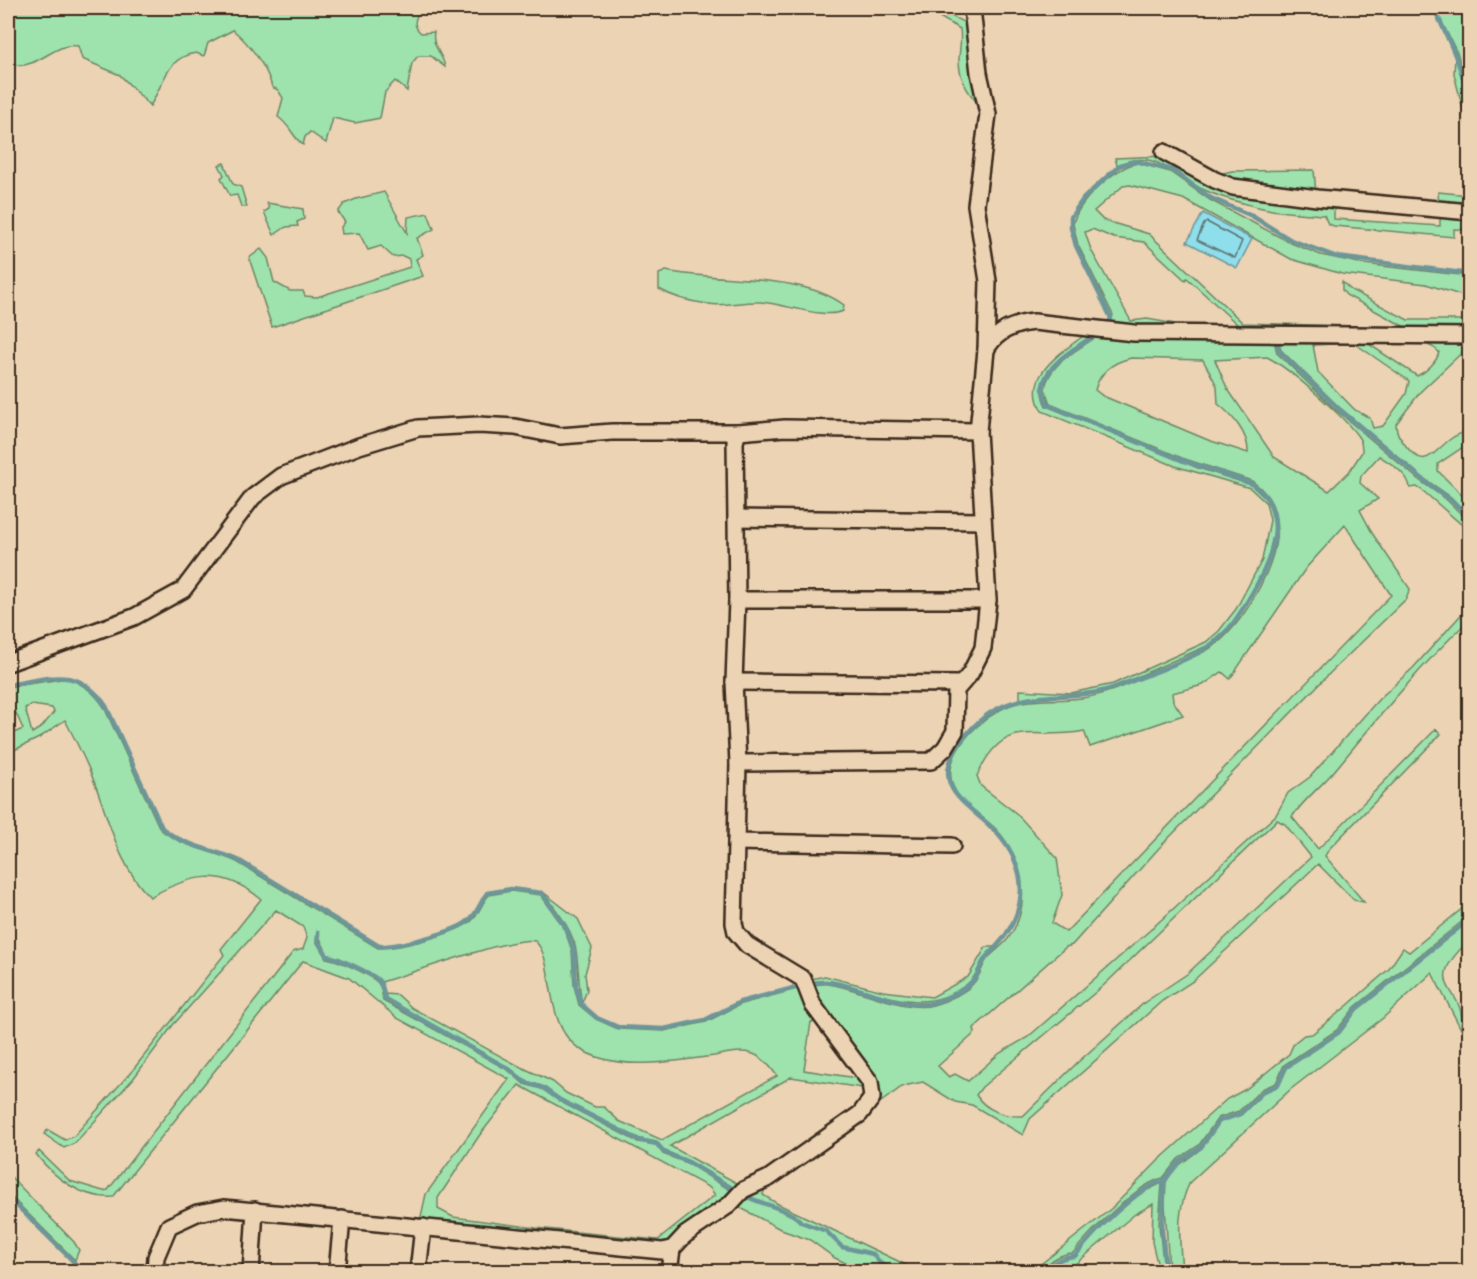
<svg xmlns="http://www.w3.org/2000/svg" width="1477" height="1279" font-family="Mali,sans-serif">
<rect width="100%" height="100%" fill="#ebd3b3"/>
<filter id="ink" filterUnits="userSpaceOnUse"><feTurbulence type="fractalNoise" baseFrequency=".0167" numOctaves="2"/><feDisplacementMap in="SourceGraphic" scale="12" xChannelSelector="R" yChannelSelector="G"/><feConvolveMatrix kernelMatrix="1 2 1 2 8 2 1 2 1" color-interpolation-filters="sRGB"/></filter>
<g filter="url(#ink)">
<g fill="#9ee2ad" stroke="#6c8666" stroke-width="1.5" fill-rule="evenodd">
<path d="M8 8H420C416 19 411 24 421 33L434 32C431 46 443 54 445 67L431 56H418L412 63 407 91 395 81 385 92 380 118 355 123 333 118 326 143 310 132 305 137 303 145C292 136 290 125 278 117L283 98 278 90 272 87C267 67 249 43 233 30L208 43 204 56 196 53C166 57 164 84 150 106L120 75 82 59 78 46C56 41 38 69 15 65L8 60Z"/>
<path d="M924 8H942L949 15 971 26 985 112C971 96 960 84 959 62 959 50 962 41 960 29Z"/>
<polygon points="1435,8 1458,8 1469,26 1469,100 1458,55"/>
<polygon points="1455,56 1465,86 1469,133 1454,74"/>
<path d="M1164 156 1205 179 1334 205V219L1440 226V215L1469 216V230L1454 229V237L1334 226 1328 224 1324 215C1299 213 1274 212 1250 205 1234 201 1217 196 1202 189 1171 175 1157 148 1117 165L1115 158Z"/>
<polygon points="224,163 233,184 241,187 247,207 241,206 237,195 230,196 221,178 224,175 219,165"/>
<path d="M1138 163 1170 172 1210 200 1291 243 1321 255 1364 264 1469 276V298L1426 284 1342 274 1291 259 1183 199 1130 185 1123 186 1094 211 1103 220 1149 234 1243 323 1407 328 1346 295 1342 290V282L1351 290 1408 320H1469V333L1108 329 1113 315 1078 245 1073 224C1078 201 1115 167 1138 163ZM1092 229 1114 238 1144 242 1185 280 1187 278 1238 325 1187 326 1147 319 1131 321 1091 250 1085 232Z"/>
<polygon points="1314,170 1316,194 1256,189 1214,175 1232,171"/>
<polygon points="384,192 407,233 408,217 428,213 434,229 417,238 423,255 416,259 423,276 272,327 249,258 261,249 268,258 274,282 290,291 303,291 305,296 317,297 410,267 409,259 403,256 393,257 381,246 368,250 359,233 342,234 341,227 345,222 338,212 344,204 356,199"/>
<polygon points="1438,192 1469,195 1469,208 1439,205"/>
<polygon points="267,203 303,209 304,219 297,222 298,226 286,227 274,235 264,212 269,209"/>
<path d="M666 271C719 282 802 273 844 305L843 311C824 320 783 303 760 302 743 301 725 307 708 304 692 302 674 298 659 289V274Z"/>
<path d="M1087 333 1094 334C1069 351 1029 372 1046 406L1198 468 1251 485 1268 501 1275 527 1265 570 1234 622 1209 645 1112 688 1082 695 1020 700V690L1071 693 1113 684 1206 642 1219 631 1236 609 1262 560 1270 520 1266 503 1250 488 1175 466 1042 411C1021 375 1062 353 1087 333Z"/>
<path d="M1099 335 1469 339V346L1421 391 1396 424C1396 434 1401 439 1406 446 1426 472 1433 451 1452 438 1457 434 1464 433 1469 430V443L1438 464V471L1469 502V516L1451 497 1422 477 1339 407 1281 350 1279 343 1275 344 1277 353 1336 410 1419 480 1448 501 1469 522V531L1423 491 1417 487 1410 488C1409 474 1390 463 1379 456L1361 476 1360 483 1378 499 1360 510 1374 536 1410 589 1406 599 1331 672 1159 848 1072 945 1066 947 974 1028 975 1033 938 1066 949 1077 955 1074 968 1081 1000 1053 1028 1037 1149 931 1276 815 1288 793 1310 777 1379 699 1413 668 1469 606V620C1421 665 1377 719 1335 770 1321 787 1304 799 1292 817L1318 849 1436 729 1441 734 1329 849 1325 856 1364 902 1354 900 1318 864 1193 981 1162 1001 1030 1119 1023 1135 972 1105 955 1102 923 1082 903 1086 855 1121 872 1106 848 1049 810 986C815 985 823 983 828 984 856 987 905 1013 933 1005 947 1001 968 992 976 980 982 972 983 962 990 956 996 950 1002 946 1007 940 1033 906 1024 859 996 829 985 818 971 811 961 799 932 766 971 726 1000 710 1023 696 1056 702 1082 698 1105 695 1127 685 1148 676 1169 667 1193 659 1212 647 1240 628 1268 579 1275 546 1280 519 1275 497 1252 481L1182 458 1050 404 1045 389C1048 363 1080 349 1099 335ZM1364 341C1387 341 1422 335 1439 352 1437 362 1426 372 1417 376ZM1354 343 1409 381 1406 394 1383 426 1373 428 1370 418 1355 410 1318 372 1313 345ZM1267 357C1288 367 1346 418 1359 438 1362 442 1362 447 1362 452L1349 472 1329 491 1274 457 1227 388 1215 360ZM1131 358 1203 360 1217 386 1218 404C1232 415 1249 434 1248 453L1208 440 1103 396 1095 390C1100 371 1113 362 1131 358ZM1345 525 1391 595 1066 932 1052 923 1062 895 1057 858 1017 814 981 786 977 776C1005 713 1036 742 1084 731L1090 747 1183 715 1173 701 1172 693 1203 685 1222 672 1230 679 1306 568ZM1277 820 1285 824 1311 857 1187 974 1145 1002 1077 1063 1023 1116C1006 1117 986 1111 976 1095L982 1087 1103 986Z"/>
<path d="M68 678C84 685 94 692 104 707L160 829C182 848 211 850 237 862L378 948C398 949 455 934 470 922 478 917 482 902 489 895L511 891 541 895 564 928 572 951 574 986 579 1005 596 1019 618 1029 664 1031 706 1022 741 1004 801 988 821 1023 811 1022 804 1070 863 1079 869 1089 791 1077 670 1146 742 1186 738 1190 689 1161 665 1151 657 1142 640 1139 560 1099 544 1087 526 1081 509 1068 386 999 385 994 398 995 412 1008 517 1065 553 1082 566 1093 595 1107H604L619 1121 662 1140 777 1076C770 1066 762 1056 750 1053 739 1050 725 1054 714 1056 671 1061 623 1072 583 1051 541 1028 557 960 535 941 512 936 410 974 381 982L340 958 328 955 317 932 316 941 326 958C336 959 371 975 378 983 382 988 382 994 383 1001L508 1070 524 1084 542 1089 559 1101 638 1142 656 1145 663 1154 687 1163 735 1193 662 1245 420 1221 426 1194 509 1079 397 1018 349 978 303 961 113 1197C82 1199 54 1178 36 1154L39 1151 70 1181 103 1191 108 1190 293 952 303 949 307 938 303 927 276 910 173 1025 133 1079 75 1143 64 1148 44 1134 48 1130 65 1140 74 1136 132 1071 224 955 221 949 261 899C222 867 191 874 150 897 119 867 110 823 95 784 87 762 76 741 65 720L39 738 8 753V733L9 735 23 729 16 713 8 717V687ZM32 705 52 708 54 712 42 727 32 733 25 708ZM519 1085 710 1188 715 1195 658 1240 536 1228 453 1217 438 1209V1198L479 1136Z"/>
<path d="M543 892 578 919 592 948 585 974 587 990 582 1003C578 985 579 968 576 950 572 928 556 910 543 892Z"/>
<path d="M1469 903V916L1355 1007 1337 1030 1284 1065 1276 1083 1262 1089 1239 1111 1218 1118 1199 1145 1178 1159 1163 1178C1138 1183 1090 1232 1073 1253 1058 1254 1051 1261 1040 1271H1032L1112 1208 1159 1160 1227 1099 1246 1089 1289 1054 1294 1043 1304 1035 1312 1034 1347 1006 1389 969 1403 948 1409 952Z"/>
<path d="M1469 921V941C1417 988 1469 987 1461 1029L1432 973 1383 1018 1291 1089 1190 1182C1175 1212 1180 1240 1182 1271H1169L1165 1204 1166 1182 1174 1169 1202 1148 1220 1122 1241 1115 1264 1092 1279 1086 1287 1068 1340 1033 1357 1010Z"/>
<path d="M986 947H994C982 957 980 974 967 984 921 1020 878 989 829 981 821 980 814 983 806 980L825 976 883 991 932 997 968 977Z"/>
<polygon points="8,1174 74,1242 79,1250 75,1260 8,1194"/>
<polygon points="1162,1183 1159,1225 1164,1271 1159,1271 1152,1242 1153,1204 1135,1214 1067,1271 1046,1271 1065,1258 1075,1257 1096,1230 1141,1193"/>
<polygon points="766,1184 763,1195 778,1204 919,1271 863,1271 835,1258 810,1240 784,1231 737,1206 737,1202"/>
</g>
<polygon fill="#8edeeb" stroke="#6d9699" stroke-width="1.5" points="1203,213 1252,239 1237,268 1187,242"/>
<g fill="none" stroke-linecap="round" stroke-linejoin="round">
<polygon stroke="#5c7270" stroke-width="1.5" points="1207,222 1242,241 1235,258 1197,240 1204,224"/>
<g stroke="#6d9699" stroke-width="4.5">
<path d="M1434 8C1449 41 1465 72 1470 109"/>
<polyline points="1107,327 1111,318 1076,246 1071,228 1071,217 1083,199 1099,184 1119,166 1135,161 1172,170 1211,198 1252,216 1291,240 1337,257 1470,274"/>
<polyline points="1278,343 1279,351 1338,408 1432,487 1449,498 1470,518"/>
<path d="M8 685C50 678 78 665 106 706L162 828C183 846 212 849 238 860L379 946C396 947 457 932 469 920 477 914 481 901 487 893L511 889 542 893 566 928 574 951 576 986 581 1004 597 1018 618 1027 664 1029 705 1020 740 1002 801 986"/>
<path d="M318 932V941L327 956C337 957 373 974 379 981 384 987 383 993 385 999L509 1069 525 1082 543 1088 560 1100 639 1140 657 1144 664 1152 688 1162 736 1191"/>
<path d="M810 984C815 983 822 981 828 982 855 984 904 1010 932 1003 946 999 967 990 975 978 980 970 982 960 989 954 1027 918 1033 873 996 832 970 804 927 789 960 743 970 729 985 714 1001 707 1035 690 1079 701 1115 687 1143 677 1188 661 1212 644 1228 633 1237 618 1247 602 1269 566 1295 513 1251 483L1181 460 1048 405 1042 389C1046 364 1075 348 1095 336"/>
<polyline points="1164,1181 1162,1230 1166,1272"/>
<path d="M746 1196C760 1204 793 1210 801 1222L826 1231 842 1247 873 1254 881 1264 900 1272"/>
<polyline points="8,1197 84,1272"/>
<path d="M1044 1272C1054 1262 1061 1257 1075 1256 1092 1234 1138 1186 1164 1181L1180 1161 1201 1147 1219 1121 1240 1114 1264 1091 1278 1085 1286 1067 1339 1032 1356 1009 1470 919"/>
</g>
<g stroke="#3b2a1e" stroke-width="20">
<g id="street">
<polyline points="972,8 979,73 988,114 976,205 988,281 986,350"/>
<polyline points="1164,152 1215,180 1233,187 1317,198 1470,212"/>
<polyline points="736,518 983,521"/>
<polyline points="737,600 988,600"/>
<polyline points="8,663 134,617 183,590 253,497 281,476 359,446 418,428 479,425 515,427 560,436 612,432 738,432 785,428 978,431"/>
<polyline points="734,682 959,684"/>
<path d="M738 763 931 761 945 748 955 731 956 690 970 674 983 648 988 600 978 431 986 350C995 332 1014 324 1034 322L1134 333 1470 336"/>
<polyline points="736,842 952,846"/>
<polyline points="155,1272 156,1257 169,1226 197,1213 224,1208 662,1251 672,1249"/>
<polyline points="251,1272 255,1210"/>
<polyline points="337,1272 342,1219"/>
<polyline points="418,1272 423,1227"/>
<polyline points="669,1272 672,1249 685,1235 729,1205 743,1190 769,1178 860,1114 872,1098 870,1082 813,1005 803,979 747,945 736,932 734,923 738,763 734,682 737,600 735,442 738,432"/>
</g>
</g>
<use href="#street" stroke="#ebd3b3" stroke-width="15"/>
</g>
</g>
<rect width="1477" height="1279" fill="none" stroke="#ebd3b3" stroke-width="30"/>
<rect x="15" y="15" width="1447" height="1249" fill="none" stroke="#3b2a1e" stroke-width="2" filter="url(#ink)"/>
</svg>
